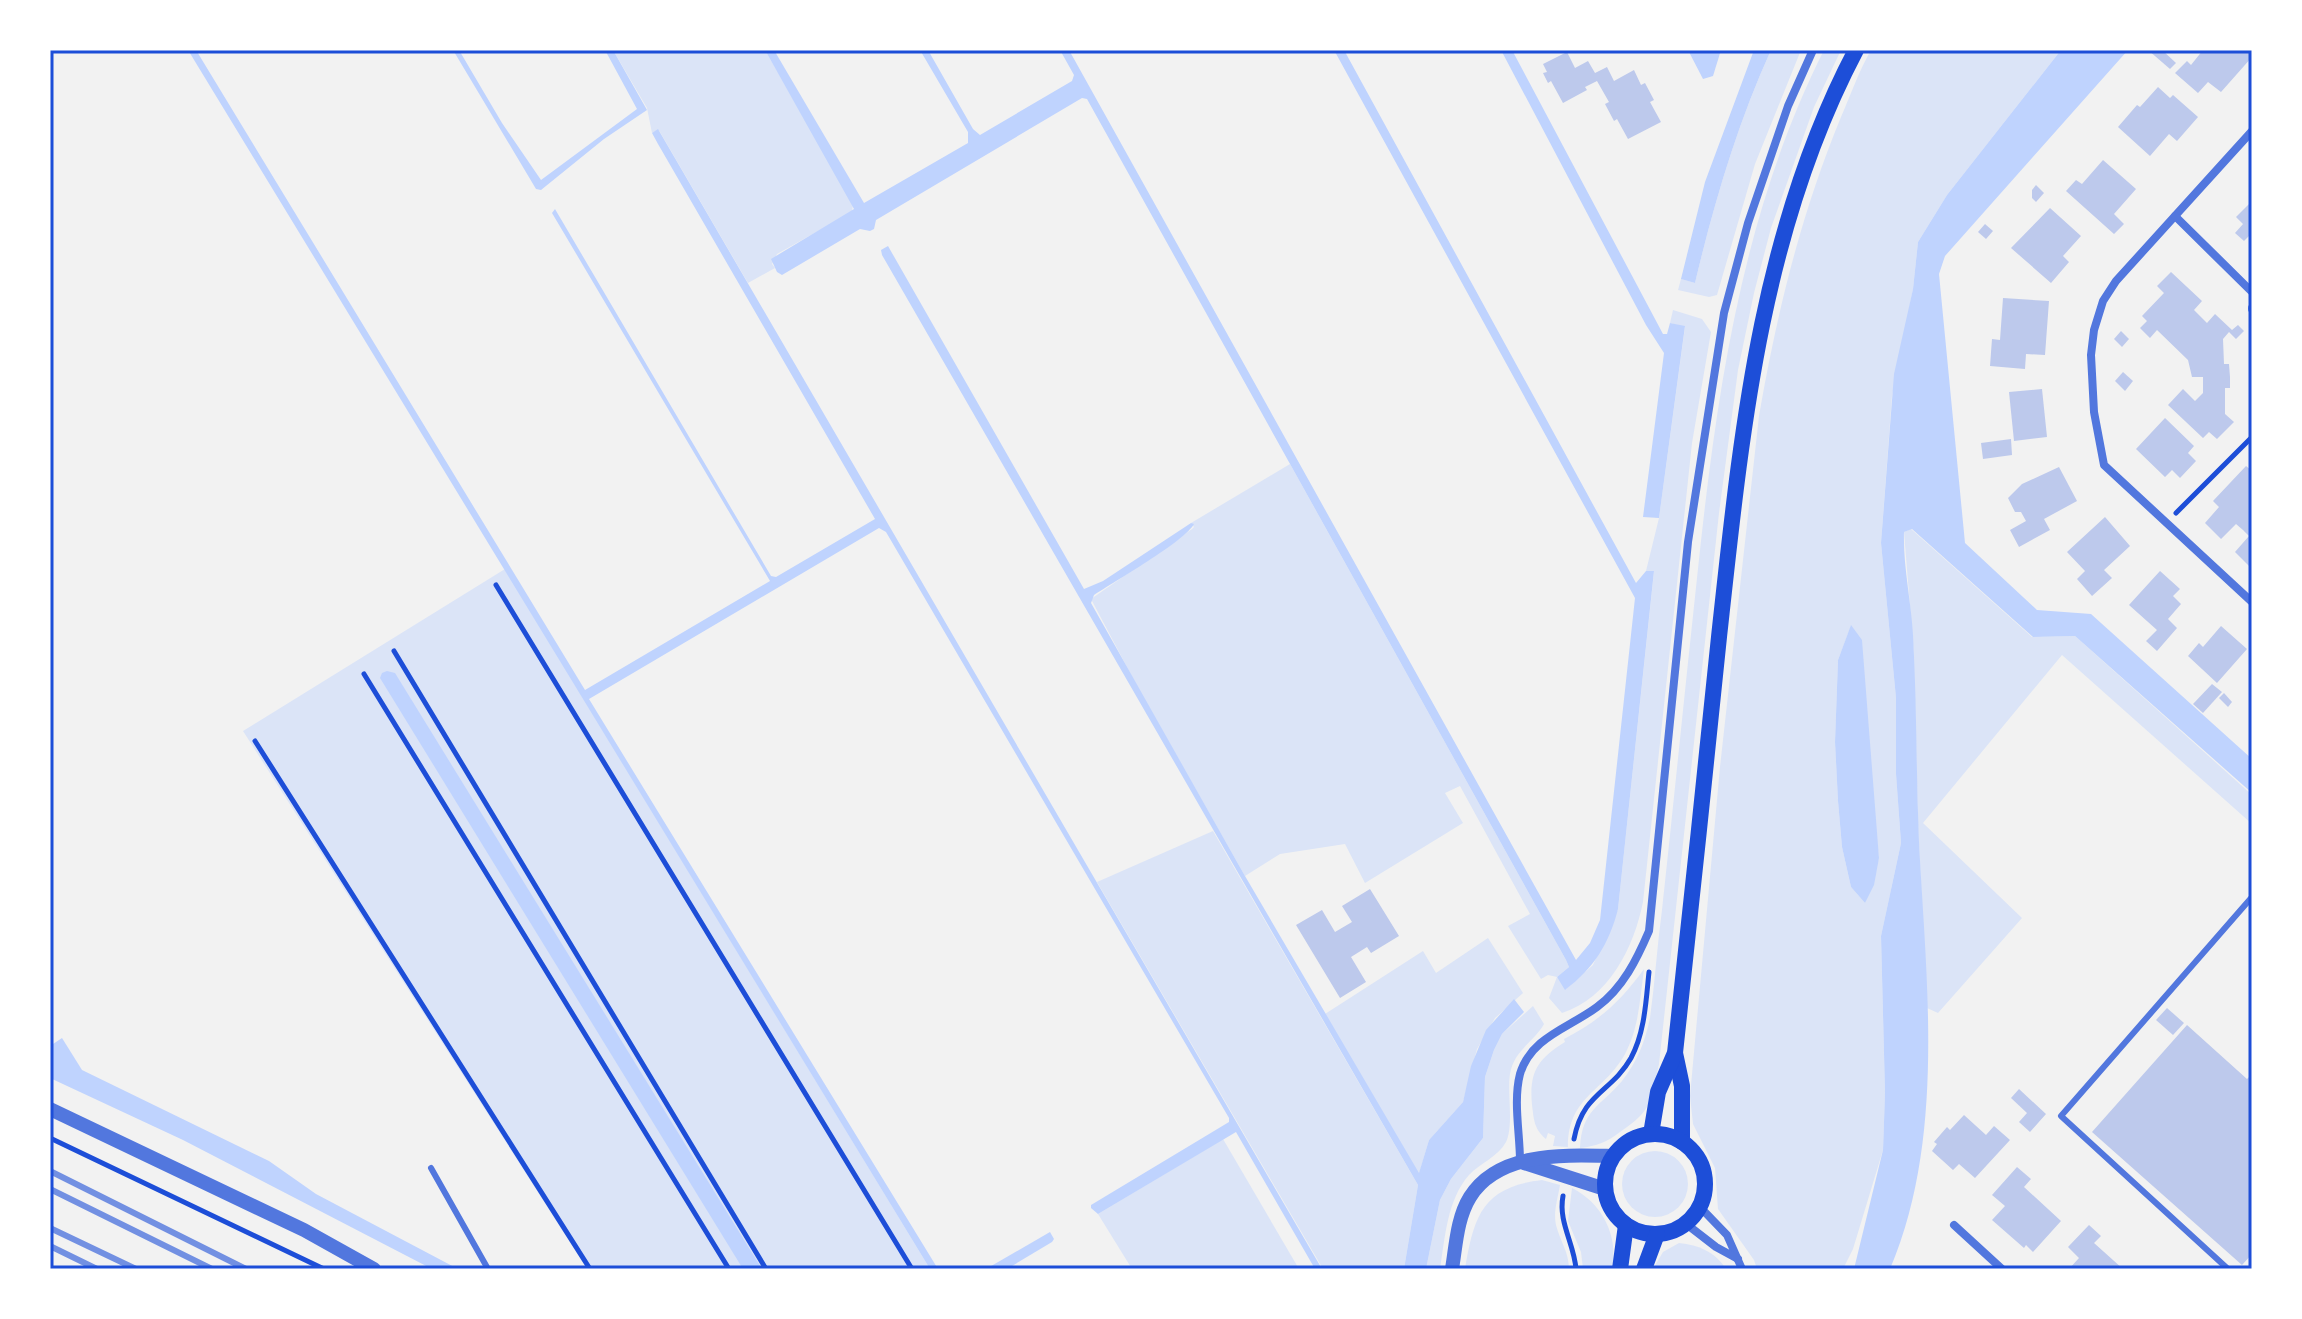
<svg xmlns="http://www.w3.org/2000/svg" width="2302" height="1319" font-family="'Asap Condensed',sans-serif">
<rect width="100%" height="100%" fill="#f2f2f2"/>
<g fill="#dbe4f7" fill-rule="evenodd">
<polygon points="613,50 765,50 853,204 852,212 777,254 772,264 775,268 748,283 660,132 658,130 652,133 647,108"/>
<path d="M1771 50H1801L1755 164 1717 295 1709 297 1678 290 1681 279 1695 283C1714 203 1737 125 1771 50Z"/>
<path d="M1824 50H1841L1814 107 1771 228 1754 293 1738 370 1719 513 1659 1064C1651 1101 1653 1110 1620 1132 1607 1142 1597 1146 1580 1148 1582 1109 1600 1107 1622 1081 1637 1062 1645 1042 1650 1018 1655 982 1657 946 1662 910 1674 799 1685 689 1697 578 1716 397 1741 215 1824 50Z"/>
<path d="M1871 50H2061L1947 195 1918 242 1913 289 1892 396 1881 543 1896 698V774L1901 843 1881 936 1885 1094 1883 1150 1853 1249 1843 1269H1757L1754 1260 1718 1209 1715 1168 1693 1124 1690 1096 1720 767 1759 416C1777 312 1801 214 1841 117 1851 94 1859 71 1871 50ZM1851 626 1879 858 1865 903 1851 887 1842 847 1838 801 1835 742 1838 660Z"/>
<path d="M1673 310 1702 319 1711 332 1692 443 1643 902C1634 947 1609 998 1562 1013L1549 998 1557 977 1548 975 1541 979 1508 926 1530 914 1460 786 1445 793 1463 823 1365 883 1345 844 1280 854 1245 876 1136 684 1091 599 1192 529 1194 527 1191 523 1290 464 1566 960 1569 967 1557 977 1566 989 1593 965 1618 909 1654 572 1646 571 1659 518 1685 327 1670 323Z"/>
<polygon points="1911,529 2032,637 2075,636 2252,795 2252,824 2062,655 1923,823 2022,918 1938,1013 1927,1008 1918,824 1914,656 1904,532"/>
<polygon points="505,569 930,1269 587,1269 243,731"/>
<polygon points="1213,831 1418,1185 1404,1269 1323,1269 1097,882"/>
<polygon points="1488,938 1523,993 1495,1018 1477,1049 1463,1102 1429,1140 1419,1174 1325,1014 1423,951 1436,973"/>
<path d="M1644 969C1640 998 1639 1028 1625 1054 1604 1092 1568 1096 1568 1147L1553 1146 1555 1136 1548 1133 1546 1139C1534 1129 1534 1120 1532 1105 1529 1073 1537 1059 1565 1042L1564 1039C1599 1021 1621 1001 1644 969Z"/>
<path d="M1533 1006 1544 1024C1534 1042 1514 1050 1510 1074 1507 1093 1514 1125 1506 1142 1498 1157 1480 1163 1469 1175 1447 1200 1445 1238 1440 1269H1426L1440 1200 1451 1179 1483 1138 1485 1077 1494 1050 1502 1034Z"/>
<polygon points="1223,1139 1299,1269 1132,1269 1098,1214"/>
<circle cx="1655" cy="1184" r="33"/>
<path d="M1542 1180 1560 1185C1558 1198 1553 1212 1556 1225 1560 1241 1569 1252 1569 1269H1465C1474 1216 1482 1187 1542 1180Z"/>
<path d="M1572 1188C1602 1203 1619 1236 1612 1269H1583L1581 1252 1568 1221Z"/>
<path d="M1679 1243C1699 1245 1715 1252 1726 1269H1653L1663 1252Z"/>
</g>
<g fill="#bfd3fe">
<polygon points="188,50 196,50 585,690 770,581 552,213 555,209 771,576 776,577 875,519 658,144 652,133 658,129 1322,1269 1315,1269 1236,1132 1098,1214 1091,1208 1091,1205 1229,1122 1229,1118 886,532 879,528 589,699 938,1269 930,1269"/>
<polygon points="453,50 459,50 502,123 541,180 637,109 605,50 613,50 647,110 604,139 541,190 536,189"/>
<path d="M765 50H774L864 203 968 143V132L920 50H928L973 129 980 135 1072 81 1074 75 1060 50H1069L1576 960 1590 943 1600 920 1635 598 1334 50H1344L1636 583 1646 571H1654L1618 909C1609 944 1594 968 1565 990L1557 977 1569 967 1566 960 1087 99 1082 98 876 220 874 229 870 231 860 229 782 275 777 272 771 259 854 209Z"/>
<polygon points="1501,50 1512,50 1663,334 1667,334 1670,323 1685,326 1659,518 1643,517 1664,353 1646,325"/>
<polygon points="1688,50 1721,50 1713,76 1703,79"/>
<path d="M1754 50H1771C1737 125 1714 203 1695 283L1681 279 1705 182Z"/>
<path d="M2061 50H2128L1945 256 1939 274 1965 543 2037 610 2091 614 2252 759V793L2075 636 2033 637 1912 529 1904 532C1903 567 1911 600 1913 635 1917 704 1916 773 1919 842 1926 980 1946 1138 1890 1269H1854L1883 1150 1885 1093 1881 936 1901 843 1896 774V698L1881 543 1894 374 1913 289 1918 242 1947 195Z"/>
<path d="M888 246 1084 589 1103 581 1191 523 1194 524C1185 541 1114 582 1094 595L1091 603 1245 876 1419 1173 1429 1140 1463 1102 1471 1066 1486 1030 1514 999 1524 1012 1502 1034 1494 1050 1485 1077 1483 1138 1451 1179 1440 1200 1426 1269H1404L1418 1185 882 255 881 250Z"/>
<polygon points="1851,625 1862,640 1879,858 1874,885 1865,903 1851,887 1842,847 1838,801 1835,742 1838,660"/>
<polygon points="387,671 395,673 762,1269 743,1269 380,678 382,673"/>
<polygon points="62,1038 82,1070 269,1161 316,1194 458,1269 432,1269 183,1140 50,1078 50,1046"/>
<polygon points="1050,1232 1054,1239 1052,1242 1007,1269 986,1269"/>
</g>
<g fill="#bdc9ec">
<polygon points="2148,50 2162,50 2176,63 2170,69"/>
<polygon points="2203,50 2252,50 2252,57 2221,92 2208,82 2198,93 2175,73 2187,61 2191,65"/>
<polygon points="1567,52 1575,68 1588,61 1595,73 1607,67 1614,81 1634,70 1641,85 1645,83 1654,100 1650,102 1661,122 1628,139 1617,119 1614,121 1605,104 1609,102 1597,81 1585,87 1587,90 1563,103 1551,81 1548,83 1543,73 1547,72 1543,64"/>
<polygon points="2158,87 2170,98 2173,95 2198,117 2177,141 2169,134 2150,156 2118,127 2137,105 2140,107"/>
<polygon points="2103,160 2136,189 2114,214 2124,224 2114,234 2066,191 2076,180 2082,184"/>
<polygon points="2036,185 2044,193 2036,202 2032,198 2032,190"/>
<polygon points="2252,201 2252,233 2244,241 2235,233 2243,224 2236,217"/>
<polygon points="2050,208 2081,236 2063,256 2069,262 2051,283 2011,248"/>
<polygon points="1985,224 1993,231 1986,239 1978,232"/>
<polygon points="2171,272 2202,301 2194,310 2207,323 2215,314 2232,330 2238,325 2244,331 2236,339 2229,332 2223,339 2224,364 2229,364 2230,377 2230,388 2225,388 2225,414 2234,422 2217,439 2209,432 2203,438 2168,405 2183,389 2195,401 2203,393 2203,377 2192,377 2188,360 2157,330 2150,338 2140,328 2147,321 2142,316 2164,293 2157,286"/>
<polygon points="2003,298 2049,301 2045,355 2026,354 2025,369 1990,366 1992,339 2000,340"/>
<polygon points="2121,331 2129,339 2122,347 2114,339"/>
<polygon points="2123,372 2133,381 2125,391 2115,381"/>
<polygon points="2042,389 2047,437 2014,441 2009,392"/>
<polygon points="2165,418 2194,446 2188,453 2196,461 2180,478 2172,470 2165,477 2136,449"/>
<polygon points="2011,439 2012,455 1983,459 1981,443"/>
<polygon points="2246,466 2252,471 2252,569 2235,552 2249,536 2243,530 2236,524 2221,539 2205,523 2219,507 2213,501"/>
<polygon points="2059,467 2077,501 2044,519 2050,530 2019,547 2010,530 2026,521 2021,512 2015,512 2008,498 2022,484"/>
<polygon points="2105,517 2130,546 2104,570 2112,578 2092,596 2077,579 2085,571 2067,552"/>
<polygon points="2160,571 2180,589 2173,596 2181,604 2168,619 2177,628 2157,651 2146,641 2157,630 2129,605"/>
<polygon points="2221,626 2247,649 2217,683 2188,656 2199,643 2203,647"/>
<polygon points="2212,684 2222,692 2203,713 2193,704"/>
<polygon points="2224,693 2232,702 2228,707 2219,698"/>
<polygon points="1370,889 1399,936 1371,953 1367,947 1351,957 1366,982 1340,998 1296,925 1322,910 1335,932 1352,922 1342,906"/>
<polygon points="2167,1008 2184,1023 2173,1035 2156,1020"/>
<polygon points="2187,1025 2247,1079 2252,1074 2252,1254 2242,1265 2092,1132"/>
<polygon points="2019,1089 2046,1114 2030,1132 2019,1122 2027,1113 2011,1098"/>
<polygon points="1964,1115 1986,1135 1994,1126 2010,1140 1975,1178 1959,1164 1953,1170 1932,1151 1937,1144 1934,1142 1947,1127 1950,1130"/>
<polygon points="2017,1167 2031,1179 2024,1187 2061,1221 2033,1252 2026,1245 2024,1248 1992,1220 2005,1206 1992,1195"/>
<polygon points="2089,1225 2101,1236 2094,1243 2123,1269 2069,1269 2079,1258 2068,1247"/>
</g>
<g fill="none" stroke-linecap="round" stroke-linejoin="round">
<g stroke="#1d4ed8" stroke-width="5">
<polyline points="2176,513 2252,437"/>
<polyline points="496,585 912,1269"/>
<polyline points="394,651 766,1269"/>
<polyline points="364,674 729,1269"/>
<polyline points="255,741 590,1269"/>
<polyline points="50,1138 324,1269"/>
<path d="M1574 1139C1583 1092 1611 1093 1631 1058 1645 1032 1646 1000 1649 972"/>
<path d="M1563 1196C1558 1222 1574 1243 1576 1269"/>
</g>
<g stroke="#5277de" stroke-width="6">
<polyline points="431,1168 488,1269"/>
<polyline points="2228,1269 2061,1116 2252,897"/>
</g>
<g stroke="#5277de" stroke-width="8">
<polyline points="2252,131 2116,281 2103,301 2094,330 2091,355 2094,412 2104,465 2252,602"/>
<polyline points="2175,216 2252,292"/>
<polyline points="2252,308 2252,309"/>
<path d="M1520 1161C1520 1134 1513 1101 1520 1074 1531 1037 1569 1028 1597 1007 1623 988 1637 959 1649 931L1688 542 1724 313 1748 223 1788 106 1813 50"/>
<polyline points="1699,1206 1727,1235 1742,1269"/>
<polyline points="1685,1223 1716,1247 1738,1259"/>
<polyline points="1954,1225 2002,1269"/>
</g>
<g stroke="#5277de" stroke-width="14">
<polyline points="50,1109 304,1230 374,1269"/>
<polyline points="1524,1163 1605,1189"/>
<path d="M1452 1269C1456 1245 1457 1218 1470 1197 1499 1151 1566 1155 1613 1156"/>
</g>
<g stroke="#1d4ed8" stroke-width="16">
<polyline points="1675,1053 1682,1086 1682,1142"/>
<path d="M1651 1134 1658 1092 1675 1053C1690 914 1705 776 1719 637 1741 436 1760 232 1856 50"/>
<circle cx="1655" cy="1184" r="50"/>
<polyline points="1620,1269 1626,1225"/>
<polyline points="1644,1269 1657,1234"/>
</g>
<g stroke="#7290e2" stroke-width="6">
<polyline points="50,1171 246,1269"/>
<polyline points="50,1189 212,1269"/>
<polyline points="50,1228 136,1269"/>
<polyline points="50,1246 97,1269"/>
</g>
</g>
<rect width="2302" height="1319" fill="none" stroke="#ffffff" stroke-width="104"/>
<rect x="52" y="52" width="2198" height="1215" fill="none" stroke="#1d4ed8" stroke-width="3"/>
</svg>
